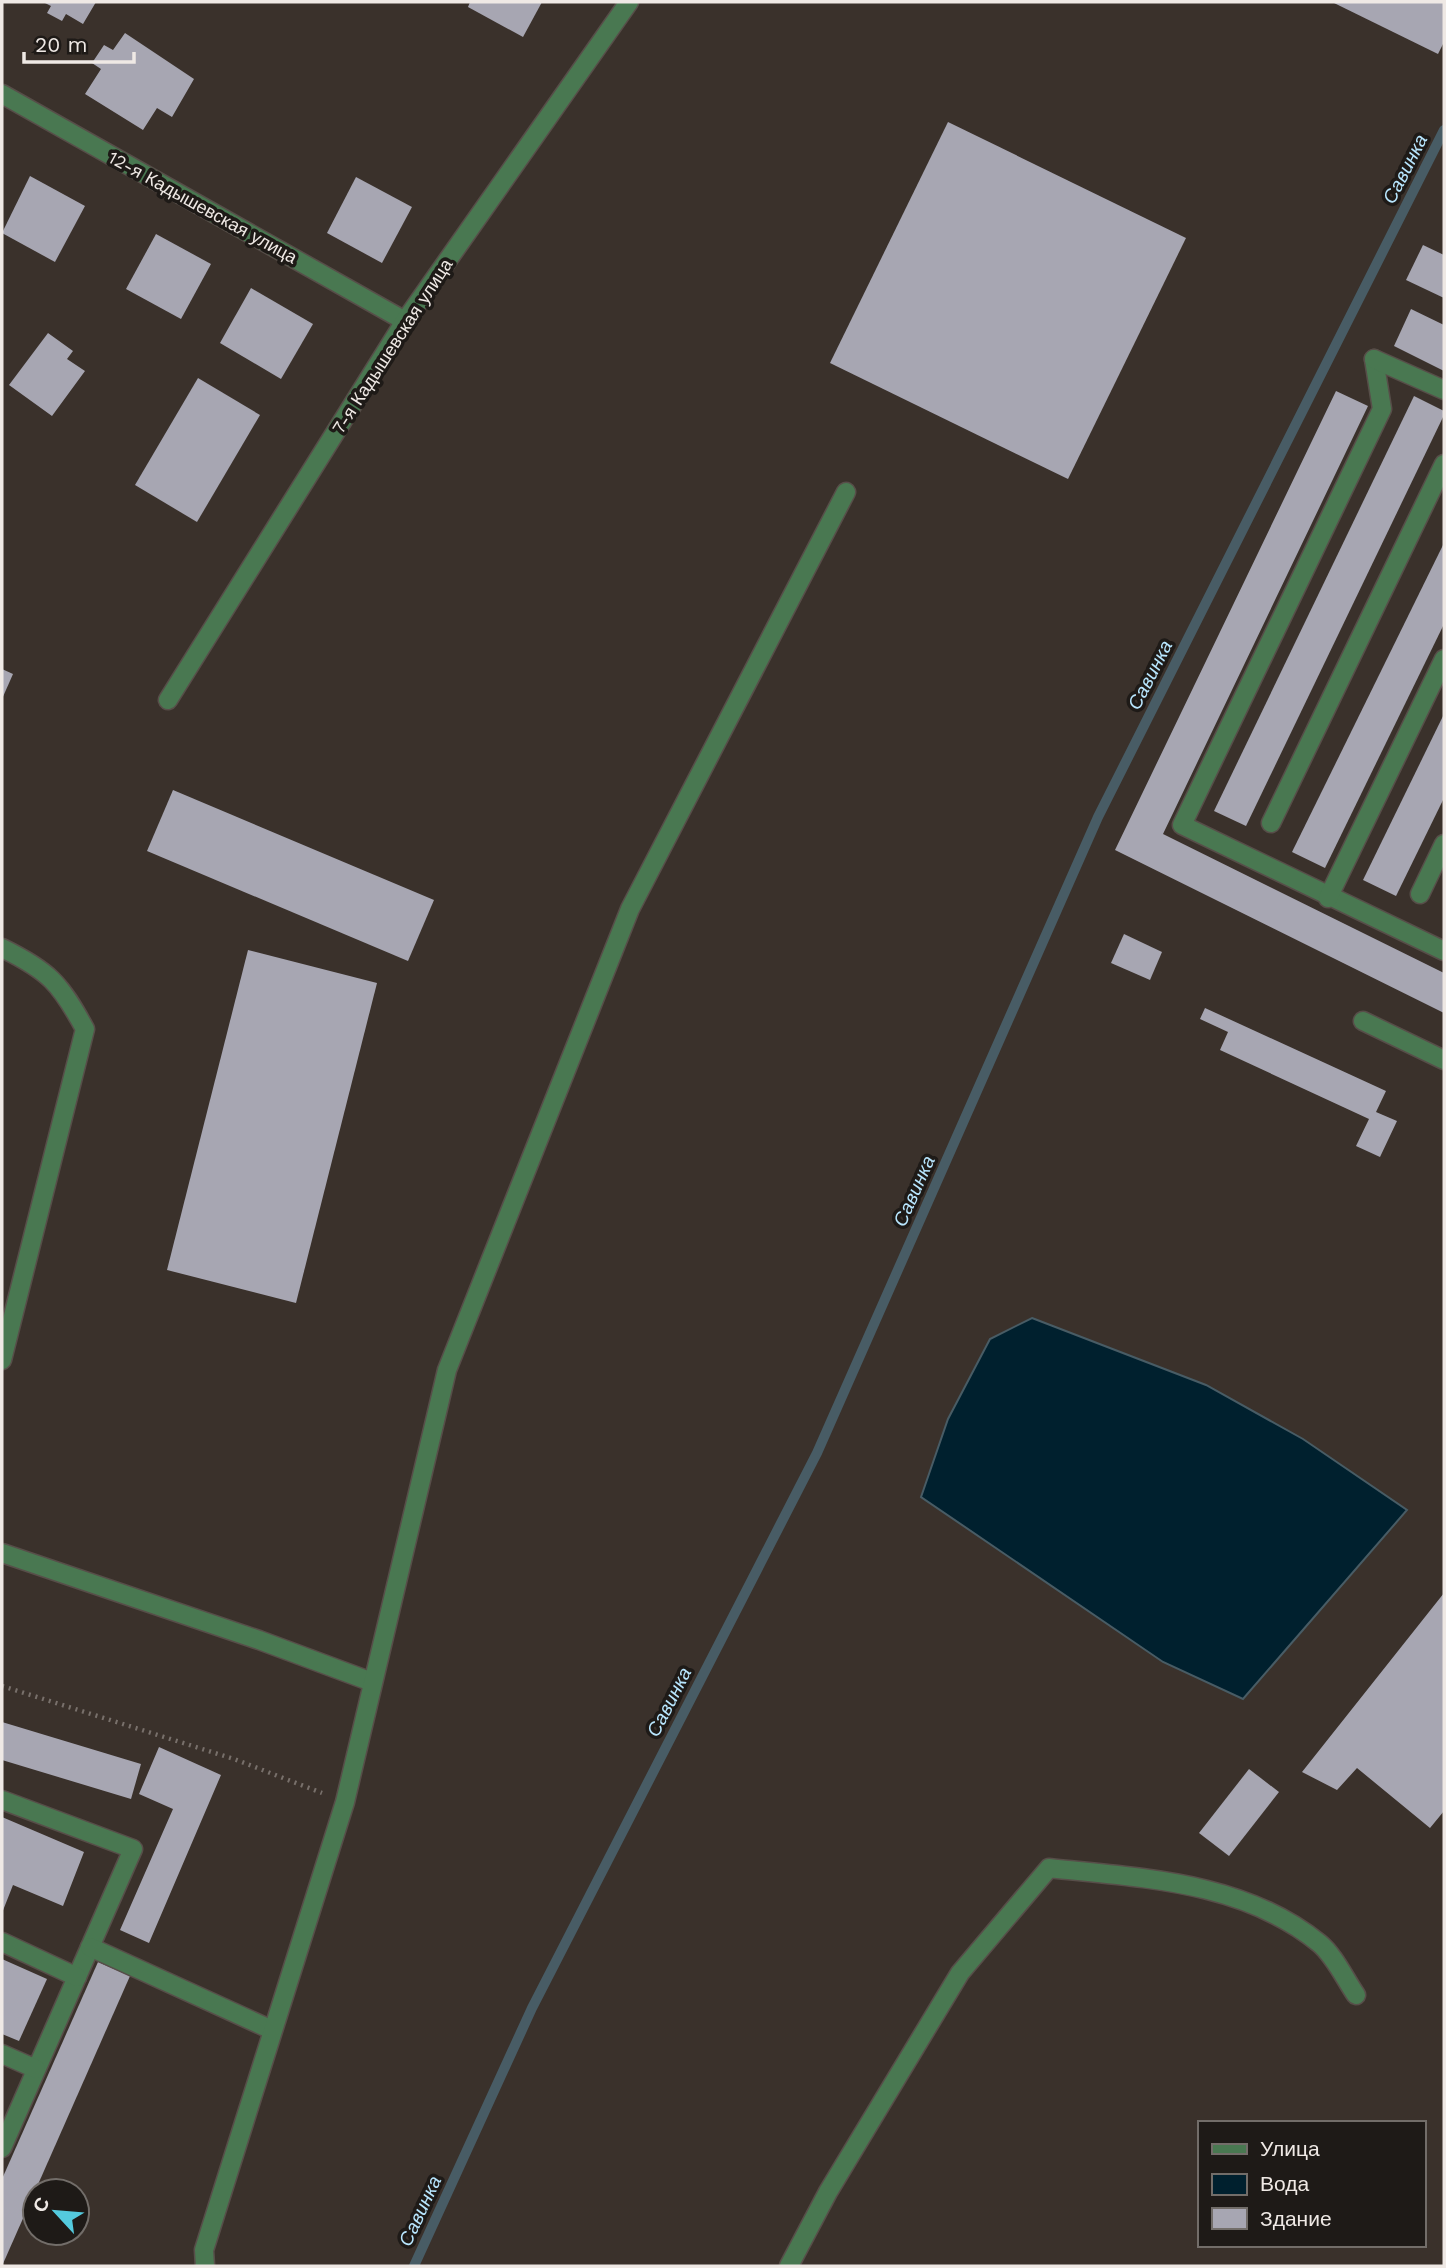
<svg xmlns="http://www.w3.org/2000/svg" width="1446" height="2268" font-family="'Work Sans',sans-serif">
<rect width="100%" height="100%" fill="#3a312b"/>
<polygon fill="#00202e" stroke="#485c65" stroke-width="2" points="1032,1318 1206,1385 1303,1439 1407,1510 1243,1699 1163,1662 921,1497 948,1419 990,1339"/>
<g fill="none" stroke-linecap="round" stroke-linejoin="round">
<polyline stroke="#485c65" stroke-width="10" points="414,2266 532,2008 817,1453 1098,817 1444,130"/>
</g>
<g fill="#a7a6b2">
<polygon points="43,2 96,2 83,24 66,14 62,21 47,13 51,6"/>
<polygon points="470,2 542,2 523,37 468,7"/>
<polygon points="1332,2 1444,2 1444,42 1438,54"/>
<polygon points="125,33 194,79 172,117 157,108 143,130 85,94 101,69 92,63 104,45 113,50"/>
<polygon points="948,122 1186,238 1068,479 830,363"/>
<polygon points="30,176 85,206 55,262 2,233"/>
<polygon points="356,177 412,207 382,263 327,233"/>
<polygon points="156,234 211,264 181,319 126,289"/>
<polygon points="1423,245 1444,255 1444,298 1406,280"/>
<polygon points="251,288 313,324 281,379 220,343"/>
<polygon points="1411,309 1444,325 1444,371 1394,346"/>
<polygon points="48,333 73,351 67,359 85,371 52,416 9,385"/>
<polygon points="198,378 260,415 197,522 135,485"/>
<polygon points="1336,391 1368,406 1163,834 1444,973 1444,1013 1115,850"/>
<polygon points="1414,396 1444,411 1444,415 1246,826 1214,811"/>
<polygon points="1444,543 1444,624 1325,868 1292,852"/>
<polygon points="2,669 13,674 2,699"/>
<polygon points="1444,714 1444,798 1396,896 1363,880"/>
<polygon points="173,790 434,900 408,961 147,851"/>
<polygon points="1124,934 1162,952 1150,980 1111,963"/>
<polygon points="248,950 377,983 296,1303 167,1270"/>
<polygon points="1205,1008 1386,1091 1376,1112 1397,1121 1380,1157 1356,1146 1369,1119 1220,1050 1228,1032 1200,1019"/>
<polygon points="1444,1593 1444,1811 1430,1828 1357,1768 1337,1790 1302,1772"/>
<polygon points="2,1722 141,1764 131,1799 2,1760"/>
<polygon points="159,1747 221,1775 149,1943 120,1930 173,1809 139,1794"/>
<polygon points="1249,1769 1279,1792 1229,1856 1199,1833"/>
<polygon points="2,1817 84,1852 63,1906 13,1885 2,1913"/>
<polygon points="2,1959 47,1979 19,2041 2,2034"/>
<polygon points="98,1962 130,1976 2,2266 2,2179"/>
</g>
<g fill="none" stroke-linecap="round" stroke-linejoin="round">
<g stroke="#574e49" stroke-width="21">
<g id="minor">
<polyline points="2,94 405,321"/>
<polyline points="1374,359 1382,409 1182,825 1444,951"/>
<polyline points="1374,359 1444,390"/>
<polyline points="168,700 405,321 629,2"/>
<polyline points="1271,823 1444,464"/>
<polyline points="1420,894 1444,844"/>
<polyline points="1328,898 1444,659"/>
<path d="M2 948C49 971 60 983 85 1029L2 1360"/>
<polyline points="1363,1021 1444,1060"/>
<polyline points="2,1553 259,1640 372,1682"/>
<polyline points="2,1800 133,1849 2,2148"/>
<polyline points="2,1942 77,1977"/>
<polyline points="90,1947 272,2030"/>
<polyline points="2,2054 36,2069"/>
<polyline points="205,2266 204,2250 345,1802 447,1370 630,909 846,492"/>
<path d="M789 2266 828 2192 960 1973 1049 1868C1141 1878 1243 1881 1319 1943 1334 1955 1345 1979 1356 1995"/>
</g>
</g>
<polyline stroke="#78706b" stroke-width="4.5" stroke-dasharray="2 5" stroke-linecap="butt" points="2,1686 234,1759 322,1793"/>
<use href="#minor" stroke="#497851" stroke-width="18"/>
</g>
<g text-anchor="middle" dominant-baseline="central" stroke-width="7" stroke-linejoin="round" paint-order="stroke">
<g font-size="18" fill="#efe9e5" stroke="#1e1a17">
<text transform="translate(203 207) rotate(29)">12-я Кадышевская улица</text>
<text transform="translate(392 346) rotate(-57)">7-я Кадышевская улица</text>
</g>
<g font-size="19" font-style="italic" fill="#b8e6fe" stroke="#1e1a17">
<text transform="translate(1405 169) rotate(-63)">Савинка</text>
<text transform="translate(1150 675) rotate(-63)">Савинка</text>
<text transform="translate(914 1191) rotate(-66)">Савинка</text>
<text transform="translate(669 1702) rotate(-63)">Савинка</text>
<text transform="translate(420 2211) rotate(-65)">Савинка</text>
</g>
</g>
<rect width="1446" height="2268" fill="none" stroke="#efe9e5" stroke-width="7"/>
<rect x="1198" y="2121" width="228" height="126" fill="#1e1a17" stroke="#726d69" stroke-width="2"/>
<rect x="1212" y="2144" width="35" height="10" fill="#497851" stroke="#726d69" stroke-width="2"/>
<text x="1260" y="2156" font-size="21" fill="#efe9e5">Улица</text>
<rect x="1212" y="2174" width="35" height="21" fill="#00202e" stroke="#726d69" stroke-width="2"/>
<text x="1260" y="2191" font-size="21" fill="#efe9e5">Вода</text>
<rect x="1212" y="2208" width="35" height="21" fill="#a7a6b2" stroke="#726d69" stroke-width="2"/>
<text x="1260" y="2226" font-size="21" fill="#efe9e5">Здание</text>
<g transform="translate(56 2212) rotate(296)"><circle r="33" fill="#1e1a17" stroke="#726d69" stroke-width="2"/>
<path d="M0-5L12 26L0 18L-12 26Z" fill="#54cade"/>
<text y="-10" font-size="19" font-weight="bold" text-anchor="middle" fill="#efe9e5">С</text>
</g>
<path d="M24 52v10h110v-10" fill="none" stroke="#efe9e5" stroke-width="3.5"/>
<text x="35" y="52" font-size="21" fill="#efe9e5" stroke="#1e1a17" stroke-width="5" paint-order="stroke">20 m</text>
</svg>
